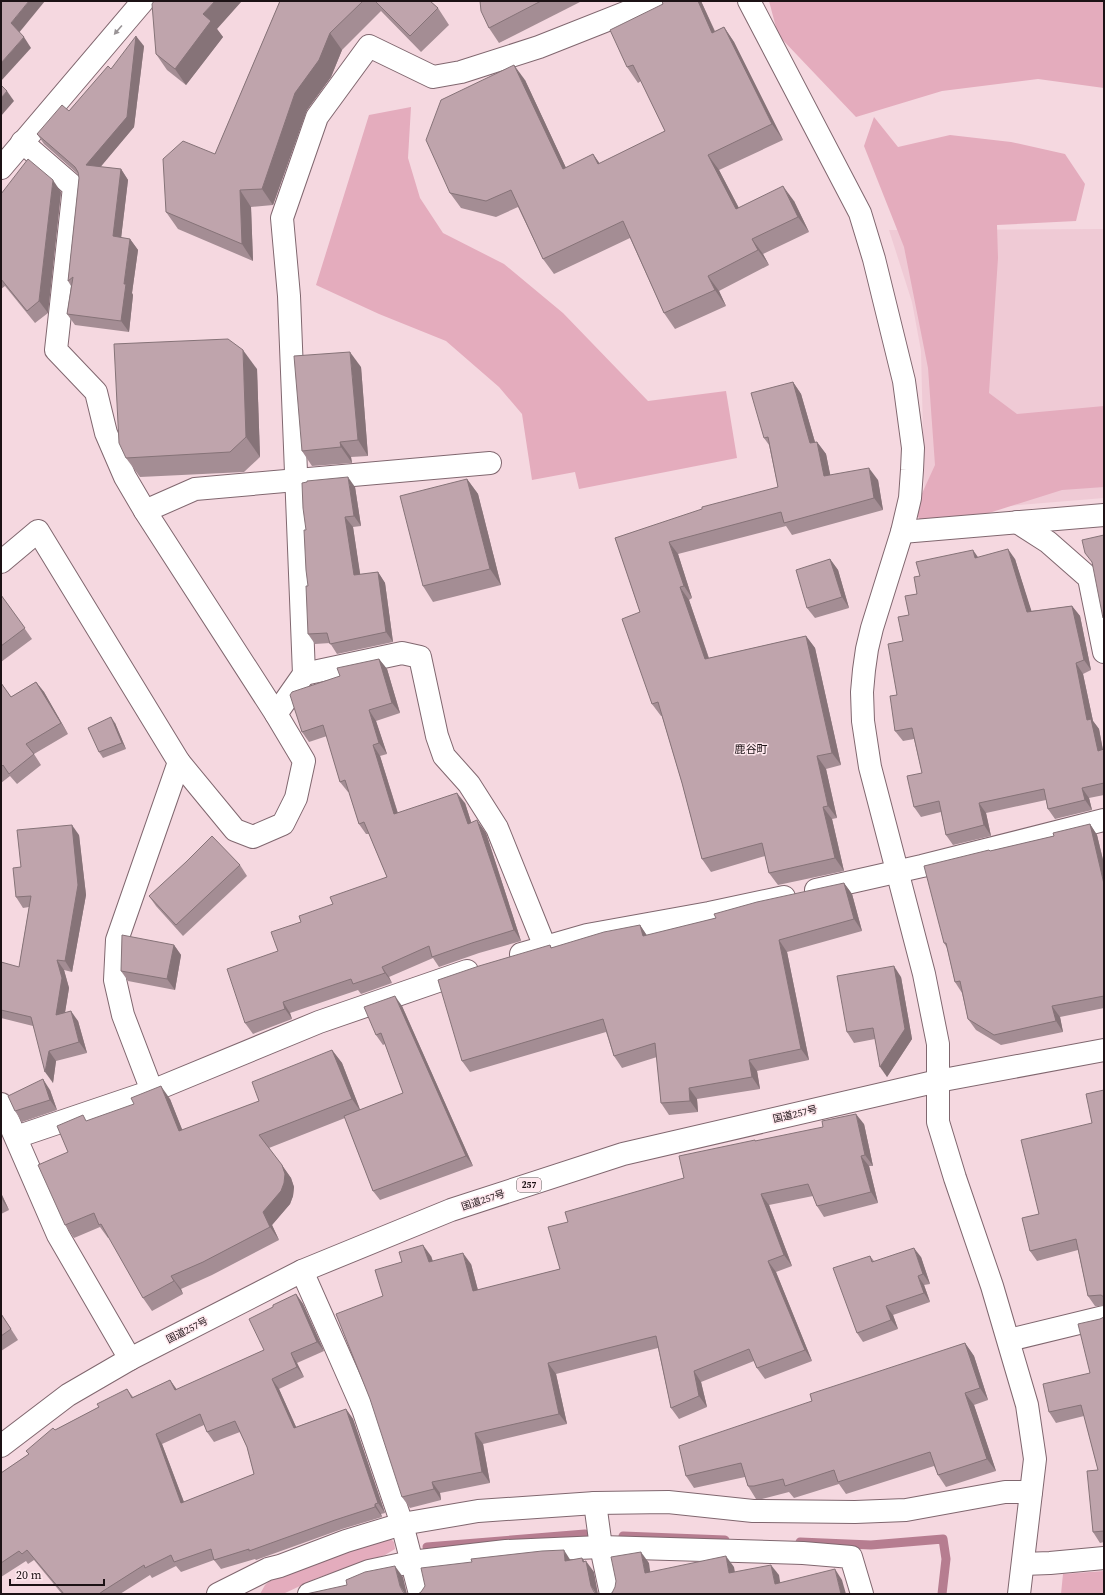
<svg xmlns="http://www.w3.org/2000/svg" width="1105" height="1595" font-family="'Source Serif 4','Noto Sans JP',serif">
<rect width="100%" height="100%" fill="#f5d8e0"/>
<polygon fill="#efcad5" points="1104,229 1104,498 925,513 921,351 912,302 889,230"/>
<g fill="#e4acbd">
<polygon points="769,1 1104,1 1104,88 1038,79 942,91 856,117 778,35"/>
<polygon points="411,107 408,158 420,198 443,233 504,264 563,313 648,401 726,391 737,458 579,489 575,472 532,480 522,414 499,387 446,341 379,314 316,285 369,115"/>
<polygon points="874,117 898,147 950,135 1011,142 1065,154 1085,184 1076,221 997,225 998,258 989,393 1017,414 1104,406 1104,487 1062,490 973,518 923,524 914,511 935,465 928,368 904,247 864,146"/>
<polygon points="389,1537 394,1542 395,1549 385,1555 317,1578 283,1594 260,1594 265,1585 281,1572"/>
<polygon points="1104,1571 1104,1594 1061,1594 1063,1574"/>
</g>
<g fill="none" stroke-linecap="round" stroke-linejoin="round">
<g stroke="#b67d90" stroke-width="9">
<polyline points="623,1536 725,1540"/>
<polyline points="800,1542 871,1545 943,1539 946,1559 942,1594"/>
<polyline points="427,1547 585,1534"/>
</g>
<g stroke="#80676f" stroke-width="24">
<g id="minor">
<polyline points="749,1 860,213 874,259 904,381 913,448 912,470 910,498 902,532 872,628 867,649 864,670 862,692 863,721 870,767 924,974 938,1044 938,1122 955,1178 992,1286 1027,1405 1035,1459 1019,1594"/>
<polyline points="22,142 74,187 56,350 96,392 106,433 125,477 145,511 195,489 490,463"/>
<polyline points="1,168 143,1"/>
<polyline points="145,511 276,714"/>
<polyline points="1017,522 1048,542 1089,578 1104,652"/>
<polyline points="902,532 1104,515"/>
<polyline points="1,562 38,531 179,762 235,830 253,837 283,824 296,798 304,761 276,714 304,674 289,296 282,218 317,117 369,46 433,77 461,72 539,47 630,11 652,1"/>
<polyline points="304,674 402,653 420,657 437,736 444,756 469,784 497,828 545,947"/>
<polyline points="816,890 922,866 1104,820"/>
<polyline points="521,954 587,935 709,913 784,897"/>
<polyline points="152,1091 123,1015 115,980 117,940 179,762"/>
<polyline points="1,1104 58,1235 130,1359"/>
<polyline points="16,1137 152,1091 319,1022 467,971"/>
<polyline points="302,1271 363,1409 402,1524 420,1594"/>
<polyline points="1009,1340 1104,1317"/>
<polyline points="595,1503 601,1547 611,1594"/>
<polyline points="1023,1564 1050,1563 1104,1558"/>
<polyline points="218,1594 268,1569 280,1566 346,1541 402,1524 478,1511 595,1503 668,1502 753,1511 855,1512 906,1510 1005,1492 1031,1492"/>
<polyline points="309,1594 369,1571 411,1562 506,1551 601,1547 803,1553 851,1557 862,1594"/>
</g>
</g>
<g stroke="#80676f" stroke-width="24">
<polyline id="highway" points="1,1446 68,1395 130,1359 302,1271 451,1210 623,1154 938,1081 1104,1050"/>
</g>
<use href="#minor" stroke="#fff" stroke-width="22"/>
<use href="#highway" stroke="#fff" stroke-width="22"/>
</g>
<g fill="#a48d94" fill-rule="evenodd">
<polygon points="280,1 430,1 438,8 449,25 421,52 381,11 342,50 331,77 307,110 273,205 251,207 253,261 178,229 166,212 215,154"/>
<polygon points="480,1 582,1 499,43 489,28"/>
<polygon points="662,1 701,1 715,31 724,27 734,42 783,140 719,170 739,208 794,201 809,232 763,254 769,265 719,291 726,306 675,329 664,313 630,238 554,274 543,259 518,207 496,217 461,208 450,193 525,80 566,168 593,154 600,164 665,131 641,81 638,83 627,67 663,4"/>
<polygon points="217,29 223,37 186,85 167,70 156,54"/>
<polygon points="144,46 134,127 100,167 121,169 128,180 121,238 130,239 138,250 132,293 133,295 129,332 75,325 67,314 71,286 68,281 79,178 79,175 44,144 37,134 69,111 111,69"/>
<polygon points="61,192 48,313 35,323 5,286 1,289 1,194"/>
<polygon points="361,367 368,456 351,457 352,463 312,466 302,451"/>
<polygon points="257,369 260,457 244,472 140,477 126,458"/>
<polygon points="793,382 801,394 815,442 817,442 826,454 830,475 878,480 883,510 792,535 786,526 678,554 692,598 689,600 709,658 806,636 815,648 841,765 826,769 837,818 832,819 844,871 778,885 769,873 765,856 711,872 702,859 682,783 662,716 661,716 652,704 640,612 615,538 778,487 769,445 764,438"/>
<polygon points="467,479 478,494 501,585 433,602 423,586"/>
<polygon points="355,487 361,526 353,527 360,575 378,572 385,583 393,642 337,654 330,643 315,644 308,634 308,586 306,530"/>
<polygon points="978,557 1015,559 1031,611 1072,606 1080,616 1091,670 1083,674 1093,721 1099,729 1103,750 1104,749 1104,795 1089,798 1092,810 1055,819 1048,809 1046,800 986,813 991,836 953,845 946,835 941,812 921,817 914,807 922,773 914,739 903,741 895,731 897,695 903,641 909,615 917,594 920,576"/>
<polygon points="830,559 838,570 849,608 815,618 807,608"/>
<polygon points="1,595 32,639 1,662"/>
<polygon points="379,659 387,669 400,713 376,721 387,754 380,756 398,813 465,803 471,822 486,833 521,941 479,953 439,967 433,958 389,977 392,983 361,994 358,990 290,1013 292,1019 253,1034 245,1023 278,951 301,922 333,904 387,877 369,834 366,834 359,824 349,792 348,792 340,782 327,736 309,742 302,732 340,676"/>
<polygon points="36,682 44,692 68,734 34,754 41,765 17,784 10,776 1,783 1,683 11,697"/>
<polygon points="115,723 126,749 103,758 99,752"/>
<polygon points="1090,824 1097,835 1104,864 1104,1008 1060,1017 1063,1032 1001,1045 976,1030 968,1019 962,993 955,982 947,948 944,943 989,850 990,851 1054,836"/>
<polygon points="79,835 86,895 72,972 64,970 69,988 65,1012 78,1021 87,1053 56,1061 53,1083 33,1026 1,1018 1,964 19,967 29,907 23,908 16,897 21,867"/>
<polygon points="240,865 247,876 183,936 156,906 149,896"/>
<polygon points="844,883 852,894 862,931 787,952 809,1060 757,1071 760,1089 697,1099 698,1112 669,1115 661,1103 657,1057 622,1068 614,1056 606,1032 470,1072 462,1061 550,945 552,948 640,925 647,936 716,918"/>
<polygon points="174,945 181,955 175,990 128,981 121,971"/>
<polygon points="901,977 912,1039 887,1077 875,1039 854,1043 847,1032"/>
<polygon points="402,1006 473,1166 380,1200 373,1191 345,1118 269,1148 291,1178 294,1187 293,1196 290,1204 272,1225 279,1240 212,1275 181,1289 183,1294 152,1311 143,1298 109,1237 108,1238 100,1227 74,1238 65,1225 68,1152 87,1121 170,1099 182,1130 259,1101 332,1050 342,1063 360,1110 403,1093 385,1044 383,1045 376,1035"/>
<polygon points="50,1090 57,1110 22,1122 15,1111"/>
<polygon points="1104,1090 1104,1306 1095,1306 1088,1296 1078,1250 1037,1261 1030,1251 1039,1214 1092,1123"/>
<polygon points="864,1124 873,1166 869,1166 878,1203 824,1217 817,1206 813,1196 769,1205 792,1266 776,1272 812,1361 765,1379 757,1368 754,1361 701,1382 707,1407 679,1419 671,1408 658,1348 556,1374 567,1424 483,1444 490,1483 440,1493 441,1500 410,1508 402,1497 383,1296 431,1256 433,1261 471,1264 478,1290 560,1269 568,1222 684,1178 756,1141"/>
<polygon points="1,1193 9,1210 1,1214"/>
<polygon points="870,1256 874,1261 921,1257 930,1284 924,1285 930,1302 893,1315 898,1329 863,1342 857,1333"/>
<path d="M296 1294 303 1304 324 1351 297 1363 304 1377 279 1389 296 1427 346 1409 353 1419 385 1513 381 1514 382 1517 342 1529 256 1560 255 1559 221 1569 214 1560 181 1572 176 1566 152 1578 150 1575 120 1594H62L34 1560 28 1564 26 1561 1 1577V1473L29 1454 55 1430 99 1407 127 1389 133 1397 170 1380 177 1390 264 1350 273 1307ZM204 1425 207 1432 214 1442 240 1432 247 1447 254 1474 184 1502 162 1444Z"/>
<polygon points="1,1313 18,1340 1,1351"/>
<polygon points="1104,1317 1104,1542 1100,1543 1093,1532 1098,1470 1084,1416 1056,1423 1049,1412 1090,1373 1100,1319"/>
<polygon points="965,1343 974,1356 988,1400 974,1405 996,1471 946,1487 938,1475 934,1466 846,1494 839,1484 794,1498 789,1492 762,1499 756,1499 748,1486 745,1477 694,1488 686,1476 812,1401"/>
</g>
<g fill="#867378">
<polygon points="29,1 45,1 18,34 11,23"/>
<polygon points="215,1 242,1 217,29 223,37 186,85 175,69 203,14"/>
<polygon points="698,1 701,1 722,48 712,33"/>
<polygon points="724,27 734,42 783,140 772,124"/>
<polygon points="330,33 342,50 331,77 307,110 273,205 262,189 295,93"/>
<polygon points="136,36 144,46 134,127 93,176 86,165"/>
<polygon points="24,37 31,48 1,81 1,63"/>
<polygon points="514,65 525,80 574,185 563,169"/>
<polygon points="7,91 14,101 1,116 1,98"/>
<polygon points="593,154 604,170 598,164"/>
<polygon points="708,155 719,170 747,224 736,209"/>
<polygon points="121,169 128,180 120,247 113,236"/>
<polygon points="53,180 61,192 48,313 39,301"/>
<polygon points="783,186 794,201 809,232 798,217"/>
<polygon points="240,190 251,207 253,261 242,244"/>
<polygon points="130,239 138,250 132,293 133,295 129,332 121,321 124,284"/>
<polygon points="752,239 763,254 769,265 758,250"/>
<polygon points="708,276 719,291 726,306 715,290"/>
<polygon points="243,350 257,369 260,457 246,437"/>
<polygon points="350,352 361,367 368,456 358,440"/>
<polygon points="793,382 801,394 819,456 810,443"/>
<polygon points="340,442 351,457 352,463 341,447"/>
<polygon points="817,442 826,454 833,488 824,476"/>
<polygon points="869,468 878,480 883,510 874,498"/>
<polygon points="348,477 355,487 361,526 354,516"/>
<polygon points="467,479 478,494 501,585 490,569"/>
<polygon points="345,517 353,527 362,586 354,575"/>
<polygon points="669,542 678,554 692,598 684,586"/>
<polygon points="1008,549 1015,559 1035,622 1027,612"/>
<polygon points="973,550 980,560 975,558"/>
<polygon points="830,559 838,570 849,608 842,597"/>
<polygon points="378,572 385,583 393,642 386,632"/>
<polygon points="680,587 689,600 713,671 705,659"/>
<polygon points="1072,606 1080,616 1091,670 1084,660"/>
<polygon points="806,636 815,648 841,765 832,753"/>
<polygon points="379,659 387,669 400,713 392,703"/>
<polygon points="1076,663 1083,674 1093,721 1099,729 1104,756 1098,751 1087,720"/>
<polygon points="36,682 44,692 68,734 61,723"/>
<polygon points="369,710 376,721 387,754 379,743"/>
<polygon points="111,717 115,723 126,749 122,743"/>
<polygon points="373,745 380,756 401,824 394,814"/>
<polygon points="817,756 826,769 837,818 828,806"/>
<polygon points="1082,788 1089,798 1092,810 1085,800"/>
<polygon points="457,793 465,803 475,834 468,824"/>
<polygon points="979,803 986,813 991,836 984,825"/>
<polygon points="823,807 832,819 844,871 835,858"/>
<polygon points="477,820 486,833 521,941 514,930"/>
<polygon points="1090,824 1097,835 1104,864 1104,884"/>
<polygon points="72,825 79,835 86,895 72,972 65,961"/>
<polygon points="844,883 852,894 862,931 854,919"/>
<polygon points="640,925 648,937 643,936"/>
<polygon points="779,940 787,952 809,1060 801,1049"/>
<polygon points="174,945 181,955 175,990 167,979"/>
<polygon points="57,960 64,970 69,988 63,1025 56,1015"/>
<polygon points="894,966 901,977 912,1039 887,1077 880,1067"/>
<polygon points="382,967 389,977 392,983 385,973"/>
<polygon points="395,996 402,1006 473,1166 466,1156"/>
<polygon points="283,1002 290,1013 292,1019 285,1009"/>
<polygon points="1052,1006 1060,1017 1063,1032 1056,1021"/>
<polygon points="71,1011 78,1021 87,1053 79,1042"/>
<polygon points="332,1050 342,1063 361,1112 352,1099"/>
<polygon points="49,1051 56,1061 53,1083 45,1072"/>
<polygon points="749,1060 757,1071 760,1089 752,1077"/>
<polygon points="43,1079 50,1090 57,1110 50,1100"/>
<polygon points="161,1086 170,1099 188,1144 179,1131"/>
<polygon points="689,1088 697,1099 698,1112 690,1101"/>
<polygon points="856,1114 864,1124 873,1166 865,1155"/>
<polygon points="861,1156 869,1166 878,1203 871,1192"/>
<polygon points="282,1165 291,1178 294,1187 293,1196 290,1204 272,1225 279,1240 270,1227 263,1212"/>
<polygon points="1,1193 9,1210 3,1201 1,1197"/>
<polygon points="761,1194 769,1205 792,1266 784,1255"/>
<polygon points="423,1245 431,1256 436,1273 429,1262"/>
<polygon points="914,1248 921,1257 930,1284 923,1274"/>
<polygon points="463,1253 471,1264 481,1302 473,1291"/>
<polygon points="768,1261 776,1272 812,1361 805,1350"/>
<polygon points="171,1276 181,1289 183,1294 174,1281"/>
<polygon points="918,1276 924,1285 930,1302 924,1293"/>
<polygon points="296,1294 303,1304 324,1351 317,1342"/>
<polygon points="886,1306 893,1315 898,1329 891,1320"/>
<polygon points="965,1343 974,1356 988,1400 980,1388"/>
<polygon points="291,1353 297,1363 304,1377 297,1367"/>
<polygon points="548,1363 556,1374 567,1424 559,1414"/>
<polygon points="694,1371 701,1382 707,1407 699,1396"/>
<polygon points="272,1379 279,1389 301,1438 294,1428"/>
<polygon points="170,1380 177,1390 175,1390"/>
<polygon points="965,1393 974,1405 996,1471 987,1459"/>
<polygon points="346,1409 353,1419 385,1513 378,1503"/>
<polygon points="475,1433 483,1444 490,1483 482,1472"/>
<polygon points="156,1434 162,1444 188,1513 181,1503"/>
<polygon points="432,1482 440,1493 441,1500 434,1489"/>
<polygon points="375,1504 381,1514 382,1517 375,1507"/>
<polygon points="564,1550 571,1561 565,1561"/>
<polygon points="641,1552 649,1563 652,1584 645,1573"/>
<polygon points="726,1556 734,1567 737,1583 729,1573"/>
<polygon points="582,1558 587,1565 586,1561 594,1572 598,1594 596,1594 591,1586 583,1562"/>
<polygon points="771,1565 779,1575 782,1594 775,1584"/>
<polygon points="395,1566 403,1577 407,1594 405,1594 400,1586"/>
<polygon points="835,1569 842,1580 846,1594 841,1594"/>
</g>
<g fill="#bfa4ac" stroke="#867378" fill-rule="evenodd">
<polygon points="1,1 29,1 11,23 24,37 1,63"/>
<polygon points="154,1 215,1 203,14 211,21 175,69 156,54 152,4"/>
<polygon points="280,1 363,1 330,33 319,60 295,93 262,189 240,190 242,244 166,212 163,159 183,141 215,154"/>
<polygon points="375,1 430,1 438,8 410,36"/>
<polygon points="480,1 541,1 489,28 481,11"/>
<polygon points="662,1 698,1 712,33 724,27 772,124 708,155 736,209 783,186 798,217 752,239 758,250 708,276 715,290 664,313 623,221 543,259 511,190 486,201 450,193 426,140 441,100 514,65 563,169 593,154 598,164 665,131 633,65 627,67 610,30 663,4"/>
<polygon points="136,36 127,117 86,165 121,169 113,236 130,239 124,284 126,284 121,321 67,314 73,277 68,281 79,178 78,172 75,167 37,134 62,105 69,111 108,66 111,69"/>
<polygon points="1,85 7,91 1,98"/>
<polygon points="28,159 53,180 39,301 27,311 1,279 1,194"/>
<polygon points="228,339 243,350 246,437 230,452 126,458 119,443 114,344"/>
<polygon points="350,352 358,440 340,442 341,447 302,451 294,356"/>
<polygon points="793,382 810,443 817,442 824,476 869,468 874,498 784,523 781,512 669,542 684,586 680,587 705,659 806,636 832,753 817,756 828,806 823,807 835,858 769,873 762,843 702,859 682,783 658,702 652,704 622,619 640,612 615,538 702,509 702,507 778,487 768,437 764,438 751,393"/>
<polygon points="348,477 354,516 345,517 354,575 378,572 386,632 330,644 327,633 308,634 306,586 308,586 306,570 304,530 306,530 303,508 302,483 307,482 307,481"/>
<polygon points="467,479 490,569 423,586 400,496"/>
<polygon points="1104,535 1104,618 1103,618 1092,562 1085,553 1082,540"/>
<polygon points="1008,549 1027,612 1072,606 1084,660 1076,663 1087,720 1091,719 1098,751 1104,749 1104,783 1082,788 1085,800 1048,809 1044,789 979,803 984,825 946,835 939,801 914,807 907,776 922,773 912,728 895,731 890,696 897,695 888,644 903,641 898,617 909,615 905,596 917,594 914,577 920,576 916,562 973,550 975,558"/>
<polygon points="830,559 842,597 807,608 796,570"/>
<polygon points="1,595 25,628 1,646"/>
<polygon points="379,659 392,703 369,710 379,743 373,745 394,814 457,793 468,824 477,820 478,823 514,930 472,943 432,957 429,946 382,967 385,973 353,984 351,979 283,1002 285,1009 245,1023 227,969 278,951 271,932 301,922 299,916 333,904 330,897 387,877 364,822 359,824 345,780 340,782 323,725 302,732 290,695 292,692 340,676 337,668"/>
<polygon points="36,682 61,723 26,744 34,754 9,774 3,765 1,767 1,683 11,697"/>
<polygon points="111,717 122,743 99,752 88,728"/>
<polygon points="1090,824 1104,884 1104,996 1052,1006 1056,1021 994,1035 968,1019 960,981 955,982 946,943 944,943 924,866 989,850 990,851 1054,836 1053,833"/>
<polygon points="72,825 78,885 65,961 57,960 62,978 56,1015 71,1011 79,1042 49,1051 45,1072 31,1017 1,1010 1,962 19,967 31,896 16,897 13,868 21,867 17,830"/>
<polygon points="212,836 240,865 176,925 149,896 186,862"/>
<polygon points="844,883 854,919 779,940 801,1049 749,1060 752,1077 689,1088 690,1101 661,1103 655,1043 614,1056 603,1019 462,1061 438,980 479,966 550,945 551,948 604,932 640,925 643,936 716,918 714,914 757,902"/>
<polygon points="122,935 174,945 167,979 121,971"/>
<polygon points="894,966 905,1029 880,1067 873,1028 847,1032 837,976"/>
<polygon points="395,996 466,1156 373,1191 344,1116 403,1093 381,1033 376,1035 364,1007"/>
<polygon points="332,1050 352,1099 259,1135 282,1165 285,1174 284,1183 281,1191 263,1212 270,1227 203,1262 171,1276 174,1281 143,1298 101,1224 99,1225 94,1213 65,1225 38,1165 68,1152 57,1126 83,1115 86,1121 134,1104 131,1098 161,1086 179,1131 259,1101 252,1082"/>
<polygon points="43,1079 50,1100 15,1111 8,1096"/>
<polygon points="1104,1090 1104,1297 1101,1295 1088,1296 1076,1239 1030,1251 1022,1218 1039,1214 1021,1140 1092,1123 1086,1094"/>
<polygon points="856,1114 865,1155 861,1156 871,1192 817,1206 808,1184 761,1194 784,1255 768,1261 805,1350 757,1368 749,1349 694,1371 699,1396 671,1408 656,1336 548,1363 559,1414 475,1433 482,1472 432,1482 434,1489 402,1497 370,1399 336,1314 383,1296 375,1270 402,1262 399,1252 423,1245 429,1262 463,1253 473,1291 560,1269 548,1227 568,1222 565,1212 684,1178 679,1156 755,1140 755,1141 823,1127 822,1121"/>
<polygon points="914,1248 923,1274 918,1276 924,1293 886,1306 891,1320 857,1333 833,1268 870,1256 872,1262"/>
<path d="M296 1294 317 1342 291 1353 297 1367 272 1379 294 1428 346 1409 378 1503 375 1504V1507L335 1520 249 1551V1549L214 1560 211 1549 174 1562 171 1555 145 1568 144 1565 103 1591 99 1594H64L27 1550 22 1554 19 1551 1 1563V1473L29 1454 26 1451 53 1428 55 1430 99 1407 97 1404 127 1389 132 1398 170 1380 175 1390 264 1350 249 1319 273 1307V1305ZM200 1414 207 1432 235 1421 247 1447 254 1474 181 1503 156 1434Z"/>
<polygon points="1,1314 11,1329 1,1336"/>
<polygon points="1104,1317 1104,1531 1093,1532 1087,1471 1098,1470 1081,1405 1049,1412 1043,1384 1090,1373 1078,1324 1100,1319"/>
<polygon points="965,1343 980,1388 965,1393 987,1459 938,1475 930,1452 838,1482 834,1470 785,1486 783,1479 754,1486 748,1486 741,1463 686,1476 679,1446 812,1401 810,1394"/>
<polygon points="564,1550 565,1561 582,1558 583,1562 586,1561 591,1586 594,1592 598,1594 418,1594 421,1592 425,1586 421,1568 472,1562 471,1559 542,1551"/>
<polygon points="641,1552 645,1573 726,1556 729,1573 771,1565 775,1584 835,1569 841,1594 609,1594 612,1593 615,1587 616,1581 611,1557"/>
<polygon points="395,1566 400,1586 403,1592 407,1594 306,1594 347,1585 346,1580 365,1572"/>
</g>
<defs><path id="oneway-solid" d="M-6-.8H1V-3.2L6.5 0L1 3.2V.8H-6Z"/></defs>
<use fill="#999496" href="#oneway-solid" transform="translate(118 30) rotate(131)"/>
<g text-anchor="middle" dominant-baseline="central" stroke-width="3" stroke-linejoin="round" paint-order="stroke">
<rect fill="#fee7ed" stroke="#605256" stroke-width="1" x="517" y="1178" width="24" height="14" rx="3"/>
<g font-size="9" font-weight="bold" fill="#1c1215">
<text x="529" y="1185">257</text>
</g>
<g font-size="10" fill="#1c1215" stroke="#fee7ed">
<text transform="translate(795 1114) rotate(-13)">国道257号</text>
<text transform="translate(483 1200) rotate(-18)">国道257号</text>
<text transform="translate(187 1330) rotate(-27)">国道257号</text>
</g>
<g font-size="11" fill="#1c1215" stroke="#fee7ed">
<text x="751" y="749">鹿谷町</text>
</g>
</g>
<rect width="1105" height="1595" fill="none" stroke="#1c1215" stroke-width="4"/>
<path d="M10 1579v6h94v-6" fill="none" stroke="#1c1215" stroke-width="2"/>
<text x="16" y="1579" font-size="12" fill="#1c1215" stroke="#fee7ed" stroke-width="3" paint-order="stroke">20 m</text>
</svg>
